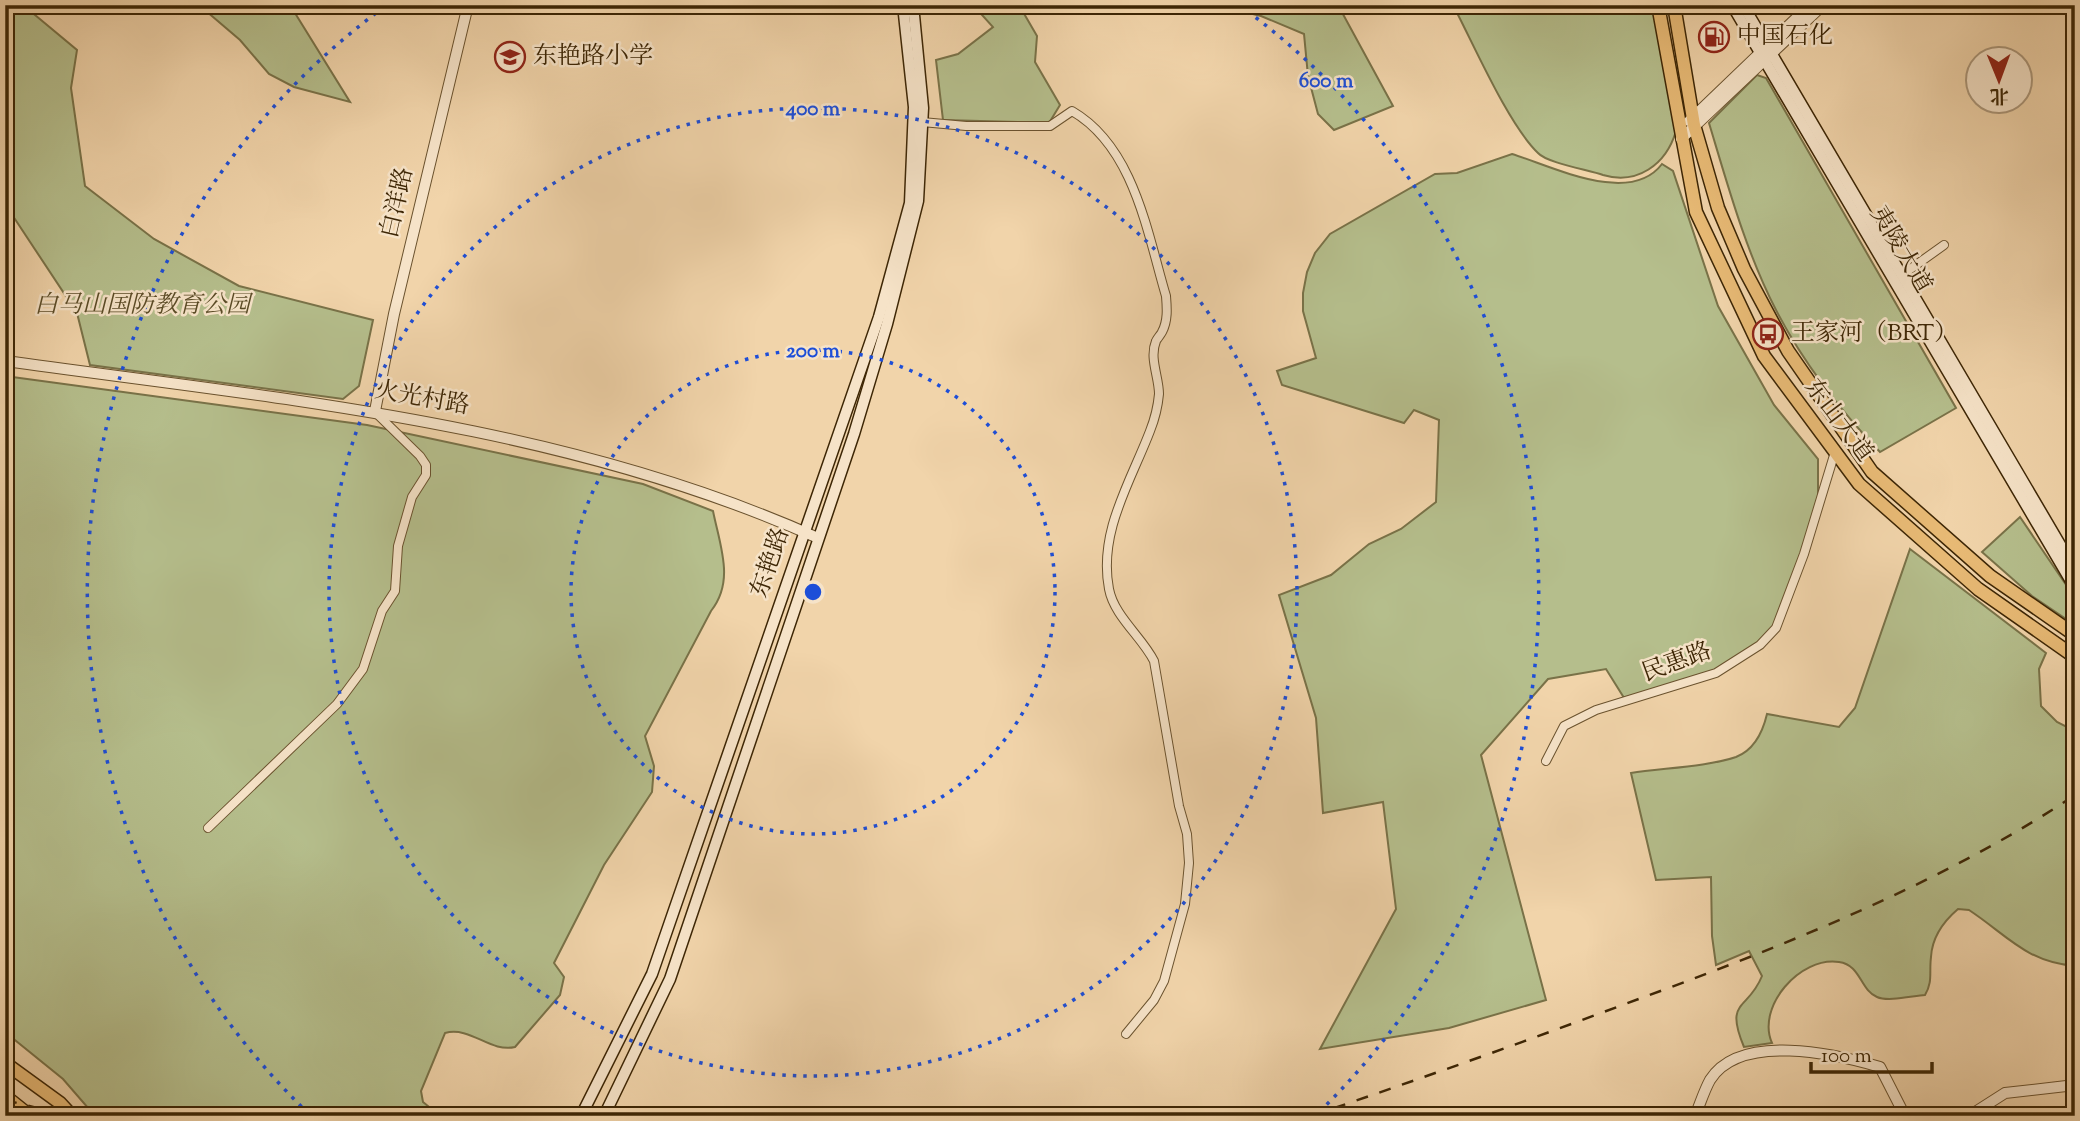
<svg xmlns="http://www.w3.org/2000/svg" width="2080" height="1121" font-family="'Sorts Mill Goudy','Noto Serif SC',serif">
<rect width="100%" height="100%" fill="#f1d4aa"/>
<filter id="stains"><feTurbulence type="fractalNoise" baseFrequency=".00286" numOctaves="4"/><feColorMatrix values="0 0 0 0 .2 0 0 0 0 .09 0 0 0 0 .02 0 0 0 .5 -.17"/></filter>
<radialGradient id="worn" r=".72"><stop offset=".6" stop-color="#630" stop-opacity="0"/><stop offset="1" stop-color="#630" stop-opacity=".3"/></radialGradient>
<g fill="#b5be8c" stroke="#797248" stroke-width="2">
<polygon points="5,5 23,5 77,50 71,88 85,186 154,239 239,286 373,320 359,386 343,399 90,365 77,313 5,204"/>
<polygon points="199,5 290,5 350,102 294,87 269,74 240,40"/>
<polygon points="973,5 1019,5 1037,36 1035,62 1060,105 1049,123 943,120 936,60 958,54 993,27"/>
<polygon points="1216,5 1338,5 1393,106 1334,130 1318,114 1308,76 1304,34 1261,16"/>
<path d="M1453 5H1655C1658 25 1679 119 1676 131 1666 165 1637 185 1603 175 1589 170 1547 163 1538 153 1508 124 1474 45 1453 5Z"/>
<path d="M1757 75 1766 78 1956 408 1880 452C1840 410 1803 362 1776 310 1746 252 1728 186 1709 123Z"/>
<path d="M1512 154C1554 167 1630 206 1662 164L1673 171 1718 306 1774 405 1818 459V506L1776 628 1760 645 1716 673 1626 701 1606 669 1548 679 1481 755 1546 1000 1449 1028 1320 1049 1396 909 1383 802 1323 813 1316 718 1279 595 1331 575 1369 544 1401 529 1436 502 1439 420 1414 410 1404 423 1282 385 1277 371 1316 358 1303 311V293L1307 272 1315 253 1330 234 1435 174 1457 173Z"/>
<path d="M5 376 367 425 643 484 713 511C720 546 735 581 711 611L645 736 654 766 652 792 604 865 554 963 564 977 560 995 515 1047C490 1053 471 1026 445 1033L421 1091 423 1102 440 1116H95L63 1079 5 1032Z"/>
<polygon points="2020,517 2075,598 2075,625 2032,596 1982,552"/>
<path d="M1910 549 2046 653 2039 669 2041 706 2057 722 2075 731V966C2026 962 2007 935 1969 910L1958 909C1944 921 1932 938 1931 957 1929 972 1933 982 1925 995 1912 996 1888 1002 1877 997 1860 990 1861 965 1839 962 1800 956 1756 1007 1772 1043L1744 1047C1724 999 1748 1011 1762 976L1749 951 1716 965 1712 936 1711 877 1656 880 1631 773C1662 768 1706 767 1736 757 1754 750 1763 731 1767 714L1839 727 1855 708Z"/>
</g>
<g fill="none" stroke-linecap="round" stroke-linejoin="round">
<g stroke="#6a522e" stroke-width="10">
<g id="minor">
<path d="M922 122 966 126H1050L1072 111C1134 147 1147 232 1166 296 1167 308 1168 321 1162 332 1162 333 1156 340 1156 341 1149 358 1159 377 1159 394 1158 405 1154 421 1150 431 1131 481 1098 532 1109 589 1114 616 1142 637 1154 661L1179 806 1187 834 1189 863 1185 904 1164 981 1154 1000 1126 1034"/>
<polyline points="1902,275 1944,245"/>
<polyline points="1546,761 1564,726 1596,710 1716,673 1760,645 1776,628 1804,554 1835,452"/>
<polyline points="208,828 337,704 363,669 382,611 395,591 398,546 412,497 426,475 426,465 420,456 377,414"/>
</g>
</g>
<g stroke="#6a522e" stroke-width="12">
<g id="tertiary">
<polyline points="1689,121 1810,5"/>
<polyline points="1681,139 1823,5"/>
<path d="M5 361C280 399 561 423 818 538"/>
<polyline points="375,411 394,314 468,5"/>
<path d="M1695 1116C1700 1104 1704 1091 1710 1080 1740 1032 1836 1054 1880 1067L1905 1116"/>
<polyline points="1969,1116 2005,1093 2075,1085"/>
</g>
</g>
<g stroke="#3d2605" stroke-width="13">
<g id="secondary">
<polyline points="1732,5 2075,588"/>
<polyline points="1743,5 2075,570"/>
<polyline points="581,1116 652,974 879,317 910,203 914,107 903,5"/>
<polyline points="604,1116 670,979 854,434 887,324 918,201 923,108 913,5"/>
</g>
</g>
<g stroke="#3d2605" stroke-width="15">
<g id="primary">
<polyline points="1658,5 1696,212 1764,356 1859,484 1978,589 2075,657"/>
<polyline points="1674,5 1694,125 1718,208 1744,269 1788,351 1872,472 1990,576 2075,635"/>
<polyline points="5,1063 60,1103 72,1116"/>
<polyline points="5,1096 30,1116"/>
</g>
</g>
<use href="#minor" stroke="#f6e3c8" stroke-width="8"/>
<use href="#tertiary" stroke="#f6e3c8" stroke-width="10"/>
<use href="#secondary" stroke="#f6e3c8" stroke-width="10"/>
<use href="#primary" stroke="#e8ba75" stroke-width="12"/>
<g stroke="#3d2605" stroke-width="2.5" stroke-dasharray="12 12" stroke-linecap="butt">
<polyline points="5,1100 69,1116"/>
<path d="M1311 1116C1417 1080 1521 1043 1625 1004 1776 949 1942 884 2075 795"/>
</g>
</g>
<g fill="none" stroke="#1d4ed8" stroke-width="3.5" stroke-dasharray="3.5 7">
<circle cx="813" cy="592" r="242"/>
<circle cx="813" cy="592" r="484"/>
<path d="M309 1114A725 725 0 0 1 387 5M1239 5A725 725 0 0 1 1317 1114"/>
</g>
<defs>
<g id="fuel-ring" transform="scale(1.575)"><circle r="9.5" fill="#f6e3c8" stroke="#8f2418" stroke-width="1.5"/><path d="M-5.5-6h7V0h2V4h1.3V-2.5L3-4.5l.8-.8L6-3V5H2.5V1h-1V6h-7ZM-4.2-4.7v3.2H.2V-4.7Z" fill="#8f2418"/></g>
<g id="school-ring" transform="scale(1.575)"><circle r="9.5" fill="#f6e3c8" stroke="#8f2418" stroke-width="1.5"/><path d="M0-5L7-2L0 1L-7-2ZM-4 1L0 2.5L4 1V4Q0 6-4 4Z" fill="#8f2418"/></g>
<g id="bus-ring" transform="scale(1.575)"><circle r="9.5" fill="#f6e3c8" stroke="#8f2418" stroke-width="1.5"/><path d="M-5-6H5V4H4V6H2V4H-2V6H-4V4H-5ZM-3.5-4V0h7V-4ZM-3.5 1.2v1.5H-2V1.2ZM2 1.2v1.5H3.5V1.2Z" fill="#8f2418"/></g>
</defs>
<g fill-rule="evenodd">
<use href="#fuel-ring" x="1714" y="37"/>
<use href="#school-ring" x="510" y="57"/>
<use href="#bus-ring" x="1768" y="334"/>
</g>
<g text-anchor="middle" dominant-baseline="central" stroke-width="5" stroke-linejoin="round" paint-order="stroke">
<g font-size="24" fill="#3d2605" stroke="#f6e3c8" text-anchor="start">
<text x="1737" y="37">中国石化</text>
<text x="533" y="57">东艳路小学</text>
<text x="1791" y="334">王家河（BRT）</text>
</g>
<g font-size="24" fill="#3d2605" stroke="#f6e3c8">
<text transform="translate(398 203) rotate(-77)">白洋路</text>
<text transform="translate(1900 250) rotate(59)">夷陵大道</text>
<text transform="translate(422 399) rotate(10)">火光村路</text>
<text transform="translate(1838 421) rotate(53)">东山大道</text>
<text transform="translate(771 563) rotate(-71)">东艳路</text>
<text transform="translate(1677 663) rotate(-20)">民惠路</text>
</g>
<g font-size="24" font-style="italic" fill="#5b4c27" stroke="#f6e3c8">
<text x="142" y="306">白马山国防教育公园</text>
</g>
</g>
<circle cx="813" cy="592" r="10" fill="#1d4ed8" stroke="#f6e3c8" stroke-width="3.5"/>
<g font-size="21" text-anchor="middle" font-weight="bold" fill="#1d4ed8" stroke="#f6e3c8" stroke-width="5" stroke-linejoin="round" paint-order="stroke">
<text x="1326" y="87">600 m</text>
<text x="813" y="115">400 m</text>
<text x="813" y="357">200 m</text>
</g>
<rect width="2080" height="1121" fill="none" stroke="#f1d4aa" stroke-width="28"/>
<rect x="7" y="7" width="2066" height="1107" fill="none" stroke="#3d2605" stroke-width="3.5"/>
<rect x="14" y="14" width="2052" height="1093" fill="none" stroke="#3d2605" stroke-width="2"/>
<g transform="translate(1999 80) rotate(179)"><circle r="33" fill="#f6e3c8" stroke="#ac977a" stroke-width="2"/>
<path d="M0-5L12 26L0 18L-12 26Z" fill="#8f2418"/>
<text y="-10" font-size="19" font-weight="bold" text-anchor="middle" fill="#3d2605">北</text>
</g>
<path d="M1811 1062v10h121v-10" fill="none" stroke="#3d2605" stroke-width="3.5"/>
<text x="1821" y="1062" font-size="21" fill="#3d2605" stroke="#f6e3c8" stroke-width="5" paint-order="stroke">100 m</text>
<rect width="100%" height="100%" filter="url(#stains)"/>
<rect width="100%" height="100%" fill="url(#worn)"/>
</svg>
